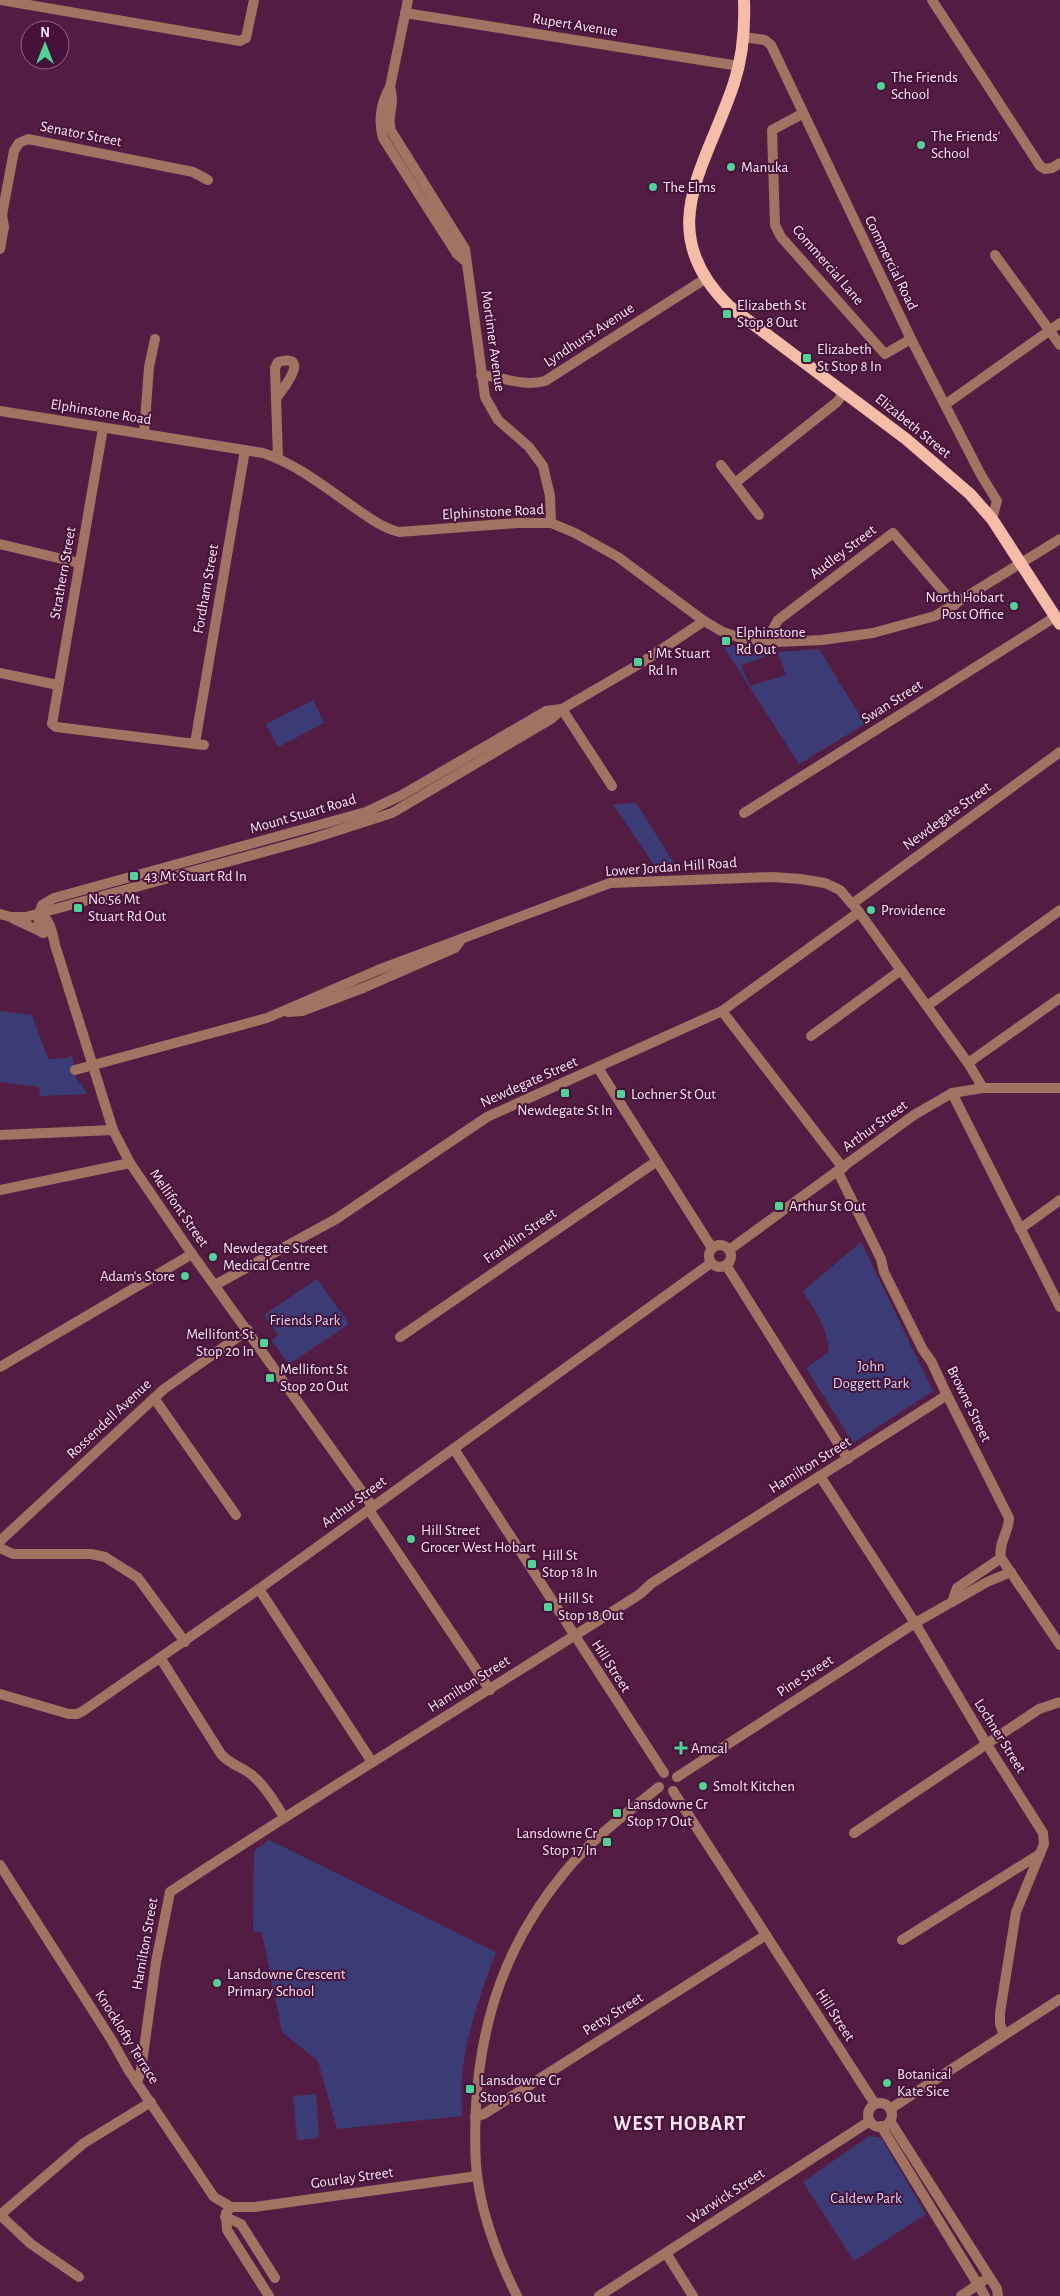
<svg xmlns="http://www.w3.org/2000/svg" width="1060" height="2296" font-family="'Alegreya Sans',sans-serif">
<rect width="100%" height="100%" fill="#531d43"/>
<g fill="#3b3c75">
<polygon points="720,641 744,649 771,652 771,655 741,665 750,686 786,675 778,652 819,649 865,724 799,764"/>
<polygon points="313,700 324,723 278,747 266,724"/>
<polygon points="636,803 679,871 658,871 613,804"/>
<polygon points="0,1011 32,1015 48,1059 68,1058 72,1054 76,1077 87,1094 40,1096 39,1087 0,1082"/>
<path d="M861 1242 933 1391 853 1443 806 1368 829 1352C827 1326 816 1313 803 1291Z"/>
<polygon points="317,1279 349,1324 289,1364 272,1341 278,1335 264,1315"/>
<path d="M269 1840 496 1952C481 1992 466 2034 462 2077 461 2090 462 2103 462 2116L337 2129 318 2061 282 2032 262 1933 253 1931 254 1851Z"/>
<polygon points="316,2094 319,2138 297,2140 293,2096"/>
<polygon points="869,2136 881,2138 926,2214 854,2261 803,2182"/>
</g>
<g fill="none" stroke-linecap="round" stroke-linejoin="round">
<g stroke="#a17363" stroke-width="10">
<polyline points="0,0 240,41 246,38 254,0"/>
<path d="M408 0 390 87C381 102 378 121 383 138L457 254 465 261"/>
<polyline points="932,0 1040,166 1045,169 1052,168 1060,163"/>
<polyline points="405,13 739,66"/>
<polyline points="743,37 765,40 771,45 911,339 981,475 997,501 992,519"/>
<path d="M390 87C396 105 386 116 391 131L465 249 485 397 498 420 529 447 543 466 550 496 551 523"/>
<polyline points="802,114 772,130 775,225 781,237 885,354 911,339"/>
<polyline points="0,214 2,215 4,227 0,249"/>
<polyline points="2,215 14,151 19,143 28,139 193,172 208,180"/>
<polyline points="995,255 1060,345"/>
<path d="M481 375C502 377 524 387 545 381L705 279"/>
<path d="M277 397C283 389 312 353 278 362L275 368 278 458"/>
<polyline points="946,404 1060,323"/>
<path d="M0 411 263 453C297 464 326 488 355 508 369 518 383 528 399 532L518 523H551L575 533 618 557 704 621 723 632 741 638 776 642 822 640 873 633 935 616 1060 539"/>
<polyline points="103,428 52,724 56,727 204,745"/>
<polyline points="144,434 149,367 155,339"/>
<polyline points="721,465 759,515"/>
<polyline points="735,483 837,402 844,392"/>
<polyline points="0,544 79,563"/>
<polyline points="771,642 772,631 778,620 893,533 955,605"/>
<polyline points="0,673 58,685"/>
<polyline points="562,709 612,786"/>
<polyline points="195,743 245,450"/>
<polyline points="744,813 1055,617"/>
<polyline points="852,904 1060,752"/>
<path d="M39 913C51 920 52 932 55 945L113 1130 130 1163 192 1254 373 1507"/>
<polyline points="0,914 11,917 26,917 311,839 392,813 551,719 562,709 641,663 704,621"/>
<polyline points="14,919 44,933"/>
<path d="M43 933C37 922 38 916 42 905L54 898 366 812 402 795 546 711 562 709"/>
<polyline points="927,1006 1060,910"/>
<polyline points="722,1011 843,1168"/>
<polyline points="288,1012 302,1011 363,988 455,948 460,941"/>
<polyline points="811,1036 901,970"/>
<polyline points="968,1063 1060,998"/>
<polyline points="598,1068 712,1248"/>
<polyline points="75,1070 267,1018 378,970 610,883 773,877 800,879 825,883 840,890 859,912 968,1063 983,1088"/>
<polyline points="952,1093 1060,1307"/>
<polyline points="0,1135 113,1130"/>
<path d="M838 1172 881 1259 884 1272 923 1350 931 1361 947 1395 1009 1518C1009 1532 998 1543 1001 1558L1060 1645"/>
<polyline points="0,1190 130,1163"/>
<polyline points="1020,1229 1060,1200"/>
<circle cx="720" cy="1256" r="11"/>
<polyline points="729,1250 914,1115 952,1093 983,1088 1060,1088"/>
<polyline points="726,1265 848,1459"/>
<polyline points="215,1285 336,1219 487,1117 722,1011 859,912"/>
<polyline points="400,1337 657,1161"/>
<polyline points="0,1367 192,1254"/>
<polyline points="154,1398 236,1515"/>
<polyline points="454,1449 664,1773"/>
<polyline points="820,1476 915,1623 986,1743 1043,1833 1044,1844 1016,1912 1000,2013 1000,2024 1004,2035"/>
<polyline points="369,1510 490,1690"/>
<polyline points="0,1541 164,1389 248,1330"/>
<polyline points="0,1548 13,1554 91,1554 105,1557 138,1578 185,1642"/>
<polyline points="259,1589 372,1762"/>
<polyline points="952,1602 957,1588 1001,1558"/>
<path d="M161 1659 221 1754C230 1765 243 1767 253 1776 266 1787 275 1803 284 1817"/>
<polyline points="0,1694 69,1714 77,1714 83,1711 259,1589 711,1263"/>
<polyline points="677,1777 915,1623 987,1582 1011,1572"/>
<polyline points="673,1791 875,2104"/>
<polyline points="854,1833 1039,1709 1060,1702"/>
<polyline points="0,1865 111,2039 129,2071 214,2197 231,2207 226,2213 227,2230 269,2296"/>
<polyline points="902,1940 1040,1854"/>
<path d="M137 2083 141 2070 156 1962 170 1892C325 1789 484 1694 640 1594L652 1583 947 1395"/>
<circle cx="880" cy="2115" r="12"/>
<polyline points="890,2109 1060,1999"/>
<polyline points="475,2117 484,2114 766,1935"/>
<polyline points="890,2121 997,2289 998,2296"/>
<polyline points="881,2126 985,2296"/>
<polyline points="231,2207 254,2207 477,2176"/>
<polyline points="0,2215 84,2143 151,2102"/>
<polyline points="0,2215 31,2244 79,2277"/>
<polyline points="225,2217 241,2224 275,2278"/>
<polyline points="666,2253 693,2296"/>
<path d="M517 2296C498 2258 482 2217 477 2174 474 2152 475 2129 476 2106 481 2018 507 1942 564 1873 591 1840 625 1814 659 1787"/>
<polyline points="599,2296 870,2121"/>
<polyline points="961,2296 983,2281"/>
</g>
<path stroke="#f5bca8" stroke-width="12" d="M744 0C745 28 743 56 734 83 707 166 651 230 729 306L906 439 970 494 992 519 1060 624"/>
</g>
<g fill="#51d398" stroke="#471239" stroke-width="2">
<circle cx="881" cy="86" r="5"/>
<circle cx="921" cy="145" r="5"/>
<circle cx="731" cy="167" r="5"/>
<circle cx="653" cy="187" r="5"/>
<rect x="722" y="309" width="10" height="10" rx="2.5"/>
<rect x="802" y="353" width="10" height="10" rx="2.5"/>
<circle cx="1014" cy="606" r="5"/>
<rect x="721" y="636" width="10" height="10" rx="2.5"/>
<rect x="633" y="657" width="10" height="10" rx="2.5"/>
<rect x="129" y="871" width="10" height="10" rx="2.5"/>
<rect x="73" y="903" width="10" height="10" rx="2.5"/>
<circle cx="871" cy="910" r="5"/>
<rect x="560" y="1088" width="10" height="10" rx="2.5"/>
<rect x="616" y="1089" width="10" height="10" rx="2.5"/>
<rect x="774" y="1201" width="10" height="10" rx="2.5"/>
<circle cx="213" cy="1257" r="5"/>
<circle cx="185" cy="1276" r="5"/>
<rect x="259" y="1338" width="10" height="10" rx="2.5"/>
<rect x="265" y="1373" width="10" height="10" rx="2.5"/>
<circle cx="411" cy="1539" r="5"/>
<rect x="527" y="1559" width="10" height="10" rx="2.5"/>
<rect x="543" y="1602" width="10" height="10" rx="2.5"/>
<path d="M678.5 1740.5h5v5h5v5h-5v5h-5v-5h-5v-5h5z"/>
<circle cx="703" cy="1786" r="5"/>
<rect x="612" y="1808" width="10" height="10" rx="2.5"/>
<rect x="602" y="1837" width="10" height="10" rx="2.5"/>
<circle cx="217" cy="1983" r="5"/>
<circle cx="887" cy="2083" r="5"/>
<rect x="465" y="2084" width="10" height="10" rx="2.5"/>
</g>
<g text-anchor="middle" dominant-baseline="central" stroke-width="4" stroke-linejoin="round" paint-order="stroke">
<g font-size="15" fill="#fbe7f3" stroke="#471239">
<text transform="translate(575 25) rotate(9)">Rupert Avenue</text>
<text transform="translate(81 134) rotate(11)">Senator Street</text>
<text transform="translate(891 263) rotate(64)">Commercial Road</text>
<text transform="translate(828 265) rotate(49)">Commercial Lane</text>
<text transform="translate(589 335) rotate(-33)">Lyndhurst Avenue</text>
<text transform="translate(493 341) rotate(82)">Mortimer Avenue</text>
<text transform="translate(101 412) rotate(9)">Elphinstone Road</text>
<text transform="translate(913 426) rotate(39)">Elizabeth Street</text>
<text transform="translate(493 512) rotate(-3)">Elphinstone Road</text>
<text transform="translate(843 552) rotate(-37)">Audley Street</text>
<text transform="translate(63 573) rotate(-80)">Strathern Street</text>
<text transform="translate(206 589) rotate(-80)">Fordham Street</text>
<text transform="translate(892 702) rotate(-32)">Swan Street</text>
<text transform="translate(303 814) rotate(-16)">Mount Stuart Road</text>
<text transform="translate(947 816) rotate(-36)">Newdegate Street</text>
<text transform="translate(671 867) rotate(-4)">Lower Jordan Hill Road</text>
<text transform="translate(529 1082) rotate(-24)">Newdegate Street</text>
<text transform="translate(875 1126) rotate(-36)">Arthur Street</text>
<text transform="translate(179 1208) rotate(55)">Mellifont Street</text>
<text transform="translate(520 1236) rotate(-35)">Franklin Street</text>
<text transform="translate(969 1404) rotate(64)">Browne Street</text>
<text transform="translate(109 1419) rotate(-43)">Rossendell Avenue</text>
<text transform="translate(810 1465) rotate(-32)">Hamilton Street</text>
<text transform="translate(354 1502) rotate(-36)">Arthur Street</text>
<text transform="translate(611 1666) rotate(57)">Hill Street</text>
<text transform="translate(805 1676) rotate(-33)">Pine Street</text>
<text transform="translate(469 1684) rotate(-32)">Hamilton Street</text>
<text transform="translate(1000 1736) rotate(58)">Lochner Street</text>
<text transform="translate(145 1944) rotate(-80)">Hamilton Street</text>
<text transform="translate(613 2014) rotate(-32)">Petty Street</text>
<text transform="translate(835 2015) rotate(57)">Hill Street</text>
<text transform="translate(127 2037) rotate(58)">Knocklofty Terrace</text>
<text transform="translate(352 2178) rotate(-8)">Gourlay Street</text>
<text transform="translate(726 2196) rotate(-33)">Warwick Street</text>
</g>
<g font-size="15" fill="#fbe7f3" stroke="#471239" text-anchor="start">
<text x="891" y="77">The Friends<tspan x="891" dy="17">School</tspan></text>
<text x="931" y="136">The Friends'<tspan x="931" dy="17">School</tspan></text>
<text x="741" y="167">Manuka</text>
<text x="663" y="187">The Elms</text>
<text x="737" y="305">Elizabeth St<tspan x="737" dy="17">Stop 8 Out</tspan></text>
<text x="817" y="349">Elizabeth<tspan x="817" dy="17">St Stop 8 In</tspan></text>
<text x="1004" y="597" text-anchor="end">North Hobart<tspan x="1004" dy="17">Post Office</tspan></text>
<text x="736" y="632">Elphinstone<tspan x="736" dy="17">Rd Out</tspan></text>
<text x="648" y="653">1 Mt Stuart<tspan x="648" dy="17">Rd In</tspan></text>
<text x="144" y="876">43 Mt Stuart Rd In</text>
<text x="88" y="899">No.56 Mt<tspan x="88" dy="17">Stuart Rd Out</tspan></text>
<text x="881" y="910">Providence</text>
<text x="631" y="1094">Lochner St Out</text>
<text x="565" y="1110" text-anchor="middle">Newdegate St In</text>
<text x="789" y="1206">Arthur St Out</text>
<text x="223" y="1248">Newdegate Street<tspan x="223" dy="17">Medical Centre</tspan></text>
<text x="175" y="1276" text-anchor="end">Adam's Store</text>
<text x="254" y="1334" text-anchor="end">Mellifont St<tspan x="254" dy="17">Stop 20 In</tspan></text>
<text x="280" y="1369">Mellifont St<tspan x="280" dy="17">Stop 20 Out</tspan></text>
<text x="421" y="1530">Hill Street<tspan x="421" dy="17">Grocer West Hobart</tspan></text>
<text x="542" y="1555">Hill St<tspan x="542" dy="17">Stop 18 In</tspan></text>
<text x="558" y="1598">Hill St<tspan x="558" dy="17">Stop 18 Out</tspan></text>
<text x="691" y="1748">Amcal</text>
<text x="713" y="1786">Smolt Kitchen</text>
<text x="627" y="1804">Lansdowne Cr<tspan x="627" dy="17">Stop 17 Out</tspan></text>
<text x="597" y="1833" text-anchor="end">Lansdowne Cr<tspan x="597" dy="17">Stop 17 In</tspan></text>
<text x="227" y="1974">Lansdowne Crescent<tspan x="227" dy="17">Primary School</tspan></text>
<text x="897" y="2074">Botanical<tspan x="897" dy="17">Kate Sice</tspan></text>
<text x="480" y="2080">Lansdowne Cr<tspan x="480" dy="17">Stop 16 Out</tspan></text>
</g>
<g font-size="15" fill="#d6d9f2" stroke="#471239">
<text x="305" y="1320">Friends Park</text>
<text x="871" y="1366">John<tspan x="871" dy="17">Doggett Park</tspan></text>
<text x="866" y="2198">Caldew Park</text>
</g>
<g font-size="20" font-weight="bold" letter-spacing="1" fill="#fbe7f3" stroke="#471239">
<text x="680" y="2124">WEST HOBART</text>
</g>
</g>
<g transform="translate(45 45)"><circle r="24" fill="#471239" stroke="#8f6783"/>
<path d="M0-4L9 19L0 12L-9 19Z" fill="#51d398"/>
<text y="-8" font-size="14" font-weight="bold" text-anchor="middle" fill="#fbe7f3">N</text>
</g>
</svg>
